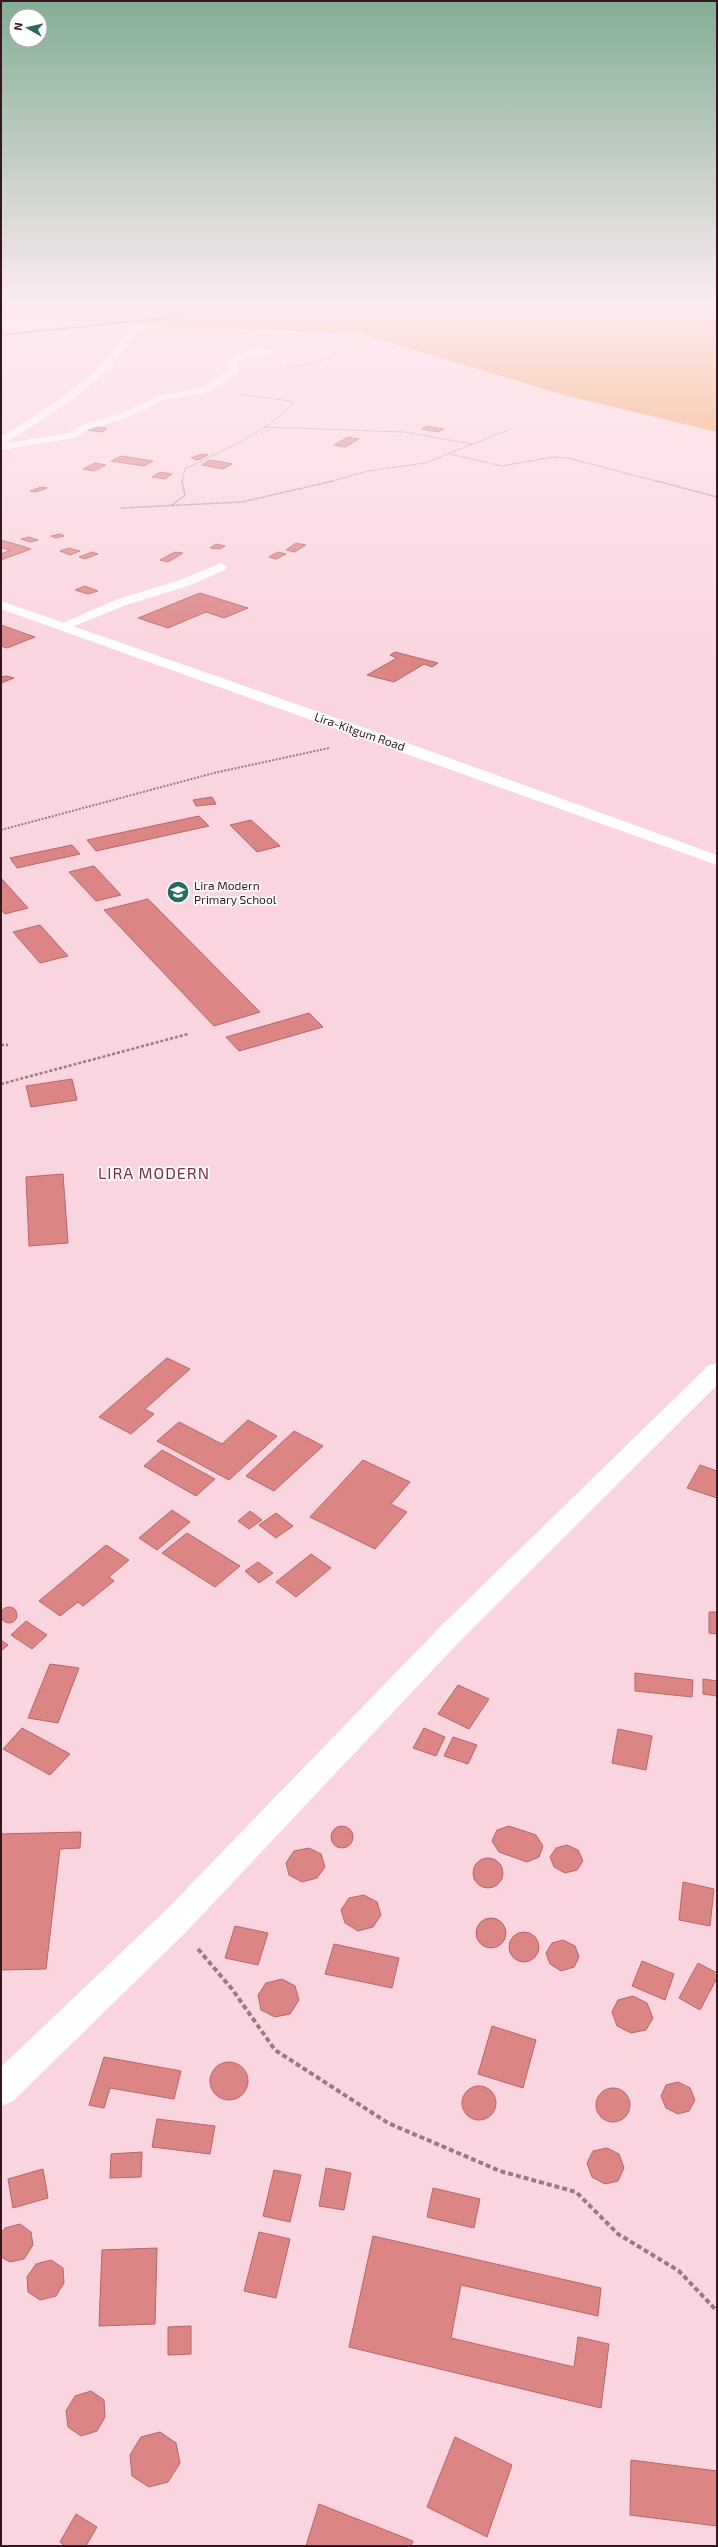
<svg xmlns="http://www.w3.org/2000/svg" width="718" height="2547" font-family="'Exo 2',sans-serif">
<rect width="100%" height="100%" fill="#fad5df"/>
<polygon fill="#ef9442" points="1,306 717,306 717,432 568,396 361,334 1,318"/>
<g fill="#dc8585" stroke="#b96567">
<polygon points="427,426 444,429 438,432 422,429"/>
<polygon points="90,427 107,428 103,432 86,430"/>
<polygon points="348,437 359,439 345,447 334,445"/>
<polygon points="202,454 208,455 198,460 191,458"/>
<polygon points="121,456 153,461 144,466 111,461"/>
<polygon points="209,460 223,462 232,464 223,469 202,465"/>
<polygon points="95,463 106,465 94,471 83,469"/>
<polygon points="160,472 172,474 165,479 152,477"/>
<polygon points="41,487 47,488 36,492 30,491"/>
<polygon points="60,534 64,536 56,538 51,536"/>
<polygon points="29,537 38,540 30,542 21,539"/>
<polygon points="1,540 22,546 31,549 1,560 1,554 10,550 1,548"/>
<polygon points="296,543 306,545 295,552 286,550"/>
<polygon points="216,544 225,546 220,549 210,548"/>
<polygon points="69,548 80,551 70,555 60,551"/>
<polygon points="92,552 98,554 85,559 79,557"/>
<polygon points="175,552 183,553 168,562 160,560"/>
<polygon points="278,552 286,554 276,559 269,557"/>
<polygon points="85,586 98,591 88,594 75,590"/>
<polygon points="200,593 248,608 224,618 206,612 168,628 138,618"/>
<polygon points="1,625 35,637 7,648 1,646"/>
<polygon points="395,652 438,663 432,667 424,664 394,682 367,675 397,658 390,655"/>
<polygon points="6,676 14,678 1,683 1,677"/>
<polygon points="212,797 216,804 196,806 193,800"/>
<polygon points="199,816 209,826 96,851 87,840"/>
<polygon points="251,820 280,846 257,852 230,825"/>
<polygon points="72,845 80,854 17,868 10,858"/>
<polygon points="94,866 121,895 96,901 69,872"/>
<polygon points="1,878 28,908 5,914 1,910"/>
<polygon points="148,899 260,1012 214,1026 104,910"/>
<polygon points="40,925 68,956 40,963 13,932"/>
<polygon points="309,1013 323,1027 239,1051 226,1037"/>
<polygon points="72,1079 77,1100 31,1107 26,1086"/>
<polygon points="63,1174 68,1243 29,1246 26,1177"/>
<polygon points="167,1358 190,1369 145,1409 154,1414 131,1434 99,1417"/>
<polygon points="248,1420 277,1436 229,1480 157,1441 179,1422 222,1444"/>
<polygon points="294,1431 323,1446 274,1491 246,1476"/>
<polygon points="162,1450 215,1479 196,1496 144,1466"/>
<polygon points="363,1460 410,1482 391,1504 407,1512 375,1549 310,1517"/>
<polygon points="700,1465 717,1471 717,1498 687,1488"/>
<polygon points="172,1510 190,1522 157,1550 139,1538"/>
<polygon points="250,1511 262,1520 249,1529 238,1521"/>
<polygon points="276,1513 293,1526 276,1538 259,1525"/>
<polygon points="187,1533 240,1566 215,1587 162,1553"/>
<polygon points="106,1545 129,1560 109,1577 114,1581 83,1606 78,1602 60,1616 39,1601"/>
<polygon points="311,1554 331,1568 296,1597 276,1582"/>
<polygon points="258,1562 273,1573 259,1583 245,1571"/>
<circle cx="9" cy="1615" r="8"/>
<polygon points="709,1612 717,1612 717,1634 709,1633"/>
<polygon points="26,1621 47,1635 32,1649 11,1635"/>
<polygon points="1,1640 8,1645 1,1651"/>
<polygon points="50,1664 79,1668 58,1723 28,1718"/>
<polygon points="635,1673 693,1680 692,1697 635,1691"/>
<polygon points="703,1679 717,1681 717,1696 703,1694"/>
<polygon points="458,1685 489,1699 469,1729 438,1714"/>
<polygon points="22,1728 70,1754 50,1775 3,1749"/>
<polygon points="424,1728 445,1737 436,1756 413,1748"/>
<polygon points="618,1729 652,1736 646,1770 612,1763"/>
<polygon points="453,1737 477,1745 468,1764 444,1756"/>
<polygon points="509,1826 536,1835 543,1846 539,1857 527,1862 499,1852 492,1841 497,1830"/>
<circle cx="342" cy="1837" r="11"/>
<polygon points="81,1832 80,1848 60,1849 46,1969 1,1970 1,1834"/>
<polygon points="567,1845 578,1850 583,1861 577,1870 565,1873 554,1867 550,1857 556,1848"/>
<polygon points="309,1848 321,1854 325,1867 317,1878 302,1882 289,1875 286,1863 294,1851"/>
<circle cx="488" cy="1873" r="15"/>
<polygon points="683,1882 714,1889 710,1926 679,1920"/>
<polygon points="364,1895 377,1902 381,1915 373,1927 358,1931 345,1923 341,1910 349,1898"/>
<circle cx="491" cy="1933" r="15"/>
<polygon points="235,1926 268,1933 258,1965 225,1958"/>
<circle cx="524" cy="1947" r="15"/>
<polygon points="563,1940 575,1946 579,1957 574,1967 561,1971 550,1964 546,1953 552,1943"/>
<polygon points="334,1944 399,1958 392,1988 325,1974"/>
<polygon points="642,1961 674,1974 665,2000 632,1986"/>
<polygon points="698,1963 717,1973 717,1978 700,2010 679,1998"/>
<polygon points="282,1979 295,1986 299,2000 290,2014 275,2017 261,2010 258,1995 266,1983"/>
<polygon points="633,1996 647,2003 653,2018 646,2030 631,2033 617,2026 612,2012 618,2000"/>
<polygon points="492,2026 536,2040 523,2088 478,2074"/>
<polygon points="104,2057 181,2071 174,2099 110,2088 104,2108 89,2105"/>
<circle cx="229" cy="2081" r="19"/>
<polygon points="678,2082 690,2088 695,2100 689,2111 678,2114 666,2108 661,2096 666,2085"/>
<circle cx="479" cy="2103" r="17"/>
<circle cx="613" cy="2105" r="17"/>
<polygon points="157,2119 215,2126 210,2154 152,2147"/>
<polygon points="607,2148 619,2154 624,2168 618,2181 605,2184 592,2177 587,2163 593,2151"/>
<polygon points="142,2152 141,2177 110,2178 111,2154"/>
<polygon points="326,2168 351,2173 344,2210 319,2206"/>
<polygon points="43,2169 48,2198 13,2208 8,2179"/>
<polygon points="274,2170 301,2175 290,2222 263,2216"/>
<polygon points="433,2188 480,2199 474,2228 427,2217"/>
<polygon points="20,2224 31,2232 33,2245 24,2259 10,2262 1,2257 1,2233 5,2228"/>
<polygon points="259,2232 290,2239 276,2298 244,2291"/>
<polygon points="373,2236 601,2288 598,2316 461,2285 451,2338 574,2367 578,2337 609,2344 601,2408 349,2347"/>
<polygon points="157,2248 155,2324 99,2326 102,2250"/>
<polygon points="51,2260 63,2268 64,2283 56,2296 40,2300 28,2292 27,2277 36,2264"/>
<polygon points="191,2326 191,2354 168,2355 168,2327"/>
<polygon points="91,2391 104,2400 105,2417 97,2431 81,2436 68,2427 66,2411 75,2396"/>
<polygon points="160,2432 176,2443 180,2463 168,2482 149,2487 132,2476 130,2455 141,2437"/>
<polygon points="455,2437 512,2465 487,2537 427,2507"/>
<polygon points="631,2460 717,2471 717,2526 630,2515"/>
<polygon points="319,2504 413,2541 411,2546 306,2546"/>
<polygon points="76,2514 97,2527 86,2546 65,2546 60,2542"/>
</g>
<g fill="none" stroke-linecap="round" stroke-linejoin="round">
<g stroke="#9b7882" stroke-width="1" stroke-dasharray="1.5 1" stroke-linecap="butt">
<polyline points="287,367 316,363 336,354"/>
<polyline points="264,427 404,432 472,444"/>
<polyline points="450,454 502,466 553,457 568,458 660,482"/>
<path d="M182 482 185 469C222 450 265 434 293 403L292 401 242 395"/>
<polyline points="329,482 368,471 425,463 508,430"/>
</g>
<g stroke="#9b7882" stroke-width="1.5" stroke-dasharray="1.5 1" stroke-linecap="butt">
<polyline points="657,481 717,497"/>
<polyline points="172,505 185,495 182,481"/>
<polyline points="121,508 242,502 333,481"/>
</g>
<polyline stroke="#9b7882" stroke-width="2" stroke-dasharray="2 1.5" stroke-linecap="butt" points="1,830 214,773 329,748"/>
<g stroke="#9b7882" stroke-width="2.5" stroke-dasharray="3 2" stroke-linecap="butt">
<polyline points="1,1045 8,1045"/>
<polyline points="1,1084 188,1034"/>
</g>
<polyline stroke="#9b7882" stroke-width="4" stroke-dasharray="5 3" stroke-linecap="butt" points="198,1949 232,1989 275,2050 388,2123 500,2171 576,2192 618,2234 679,2271 717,2311"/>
<g fill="#fff" fill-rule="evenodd">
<path d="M134 324 141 326C112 371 80 397 34 425 24 431 14 439 3 444L68 433 82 425 117 415 159 396 204 387 230 370 226 364 238 353 270 349 274 352C266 360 249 352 236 364L240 371 238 373 210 391 165 400 123 419 90 429 75 438 1 450V437C58 401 95 382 134 324Z"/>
<polygon points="221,563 227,567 225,570 188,586 126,605 67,629 57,629 56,626 118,599 180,580"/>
<polygon points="717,1363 717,1385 460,1641 186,1932 13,2101 1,2106 1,2067 164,1912 440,1627 709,1365"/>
</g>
<polygon fill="#fff" fill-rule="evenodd" points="1,601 402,741 717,855 717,865 1,609"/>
<polyline stroke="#603f49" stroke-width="1.5" points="1,335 280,306"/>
</g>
<linearGradient id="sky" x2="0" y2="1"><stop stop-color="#83ae94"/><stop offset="0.46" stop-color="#fdecf1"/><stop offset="1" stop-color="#fdecf1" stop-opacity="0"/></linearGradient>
<rect width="718" height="662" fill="url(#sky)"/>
<defs>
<g id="school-disc" transform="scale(1.15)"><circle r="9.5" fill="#256b5e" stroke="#fff"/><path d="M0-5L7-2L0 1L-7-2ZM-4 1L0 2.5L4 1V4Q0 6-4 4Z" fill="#fff"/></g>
</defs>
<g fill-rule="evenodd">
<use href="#school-disc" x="178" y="892"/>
</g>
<g text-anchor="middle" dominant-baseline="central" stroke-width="3.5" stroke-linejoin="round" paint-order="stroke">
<g font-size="12" fill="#361621" stroke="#fff">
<text transform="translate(360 731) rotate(19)">Lira-Kitgum Road</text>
</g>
<g font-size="12" fill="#361621" stroke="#fff" text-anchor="start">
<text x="194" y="885">Lira Modern<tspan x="194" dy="14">Primary School</tspan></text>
</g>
<g font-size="16" letter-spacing="1" fill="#792f4a" stroke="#fff">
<text x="154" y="1172">LIRA MODERN</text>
</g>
</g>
<rect width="718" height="2547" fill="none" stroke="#361621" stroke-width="4"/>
<g transform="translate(28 28) rotate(278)"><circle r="19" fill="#ffffff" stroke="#afa2a6"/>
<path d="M0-3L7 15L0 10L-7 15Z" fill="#256b5e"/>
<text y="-6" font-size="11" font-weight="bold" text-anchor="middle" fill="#361621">N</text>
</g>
</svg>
